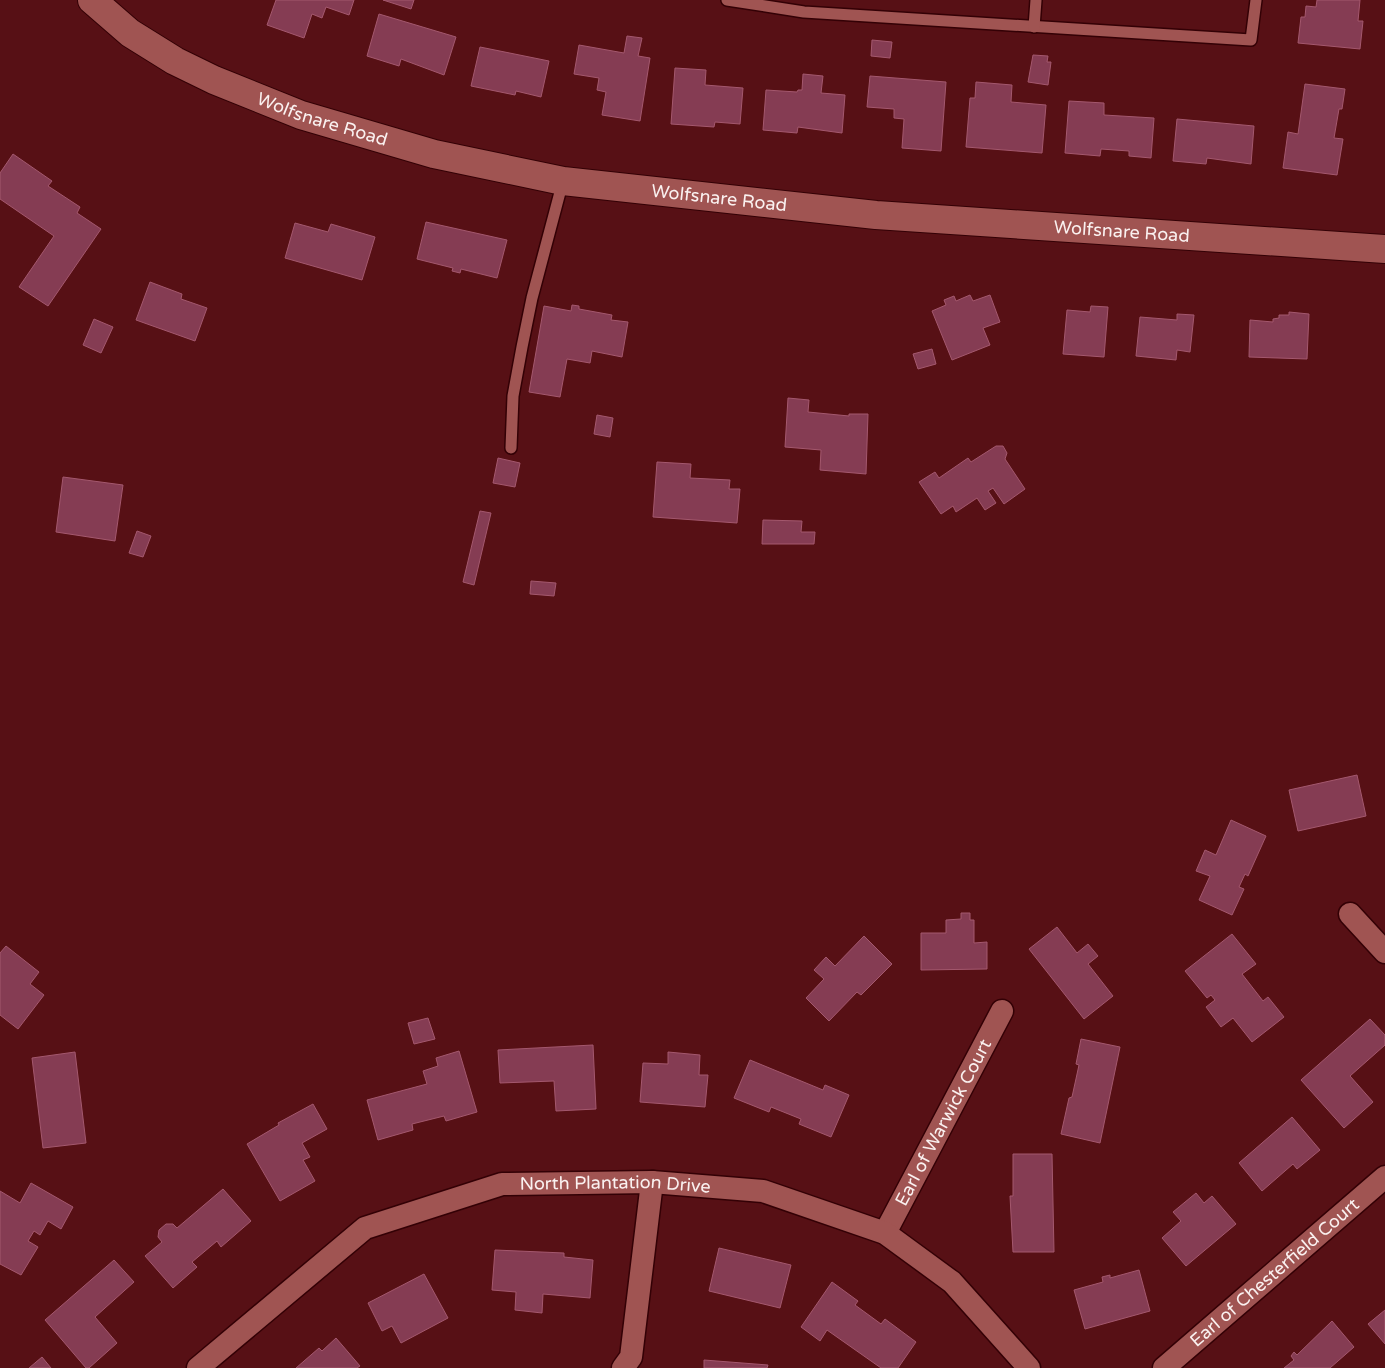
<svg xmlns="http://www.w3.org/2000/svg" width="1385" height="1368" font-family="'Varela Round',sans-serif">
<rect width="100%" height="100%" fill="#571015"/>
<g fill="#853c53" stroke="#a4586e">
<polygon points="276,0 354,0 349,15 326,7 322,18 312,14 304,38 267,25"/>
<polygon points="383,0 414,0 411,9"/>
<polygon points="1317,0 1360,0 1358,21 1363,21 1360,49 1298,43 1301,17 1305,17 1306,6 1316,7"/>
<polygon points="379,14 456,37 444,75 401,59 399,66 367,56"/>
<polygon points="627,36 642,38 638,56 650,58 640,121 602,115 606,92 597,90 599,78 574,74 579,45 624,53"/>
<polygon points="872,40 892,42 890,58 871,56"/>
<polygon points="480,47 549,61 541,97 516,91 515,95 471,86"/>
<polygon points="1033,55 1048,56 1047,62 1051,62 1048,85 1028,82"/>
<polygon points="675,68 706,70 705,85 743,88 740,124 715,122 714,127 671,124"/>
<polygon points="803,74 823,76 821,93 845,95 842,133 798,127 797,133 763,130 766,90 797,92 798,90 802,90"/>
<polygon points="870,76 946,82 941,151 902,148 904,119 894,118 894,109 867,107"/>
<polygon points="976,82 1012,85 1011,102 1046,105 1042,153 966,147 970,98 975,98"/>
<polygon points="1305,84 1345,89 1342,109 1339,109 1334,138 1343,139 1337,175 1283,168 1288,132 1298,134"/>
<polygon points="1069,101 1104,103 1104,115 1154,118 1151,158 1129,156 1129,151 1101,149 1100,156 1065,153"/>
<polygon points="1177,119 1254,126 1251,164 1207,158 1206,164 1173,161"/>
<polygon points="13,154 52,181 48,186 80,207 77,213 101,229 48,306 19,287 54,236 0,199 0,173"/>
<polygon points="426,222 507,240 497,278 461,269 460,273 452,271 453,268 417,259"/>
<polygon points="295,223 328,232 331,224 375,237 362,280 285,258"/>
<polygon points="150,282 182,294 181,299 207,308 195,341 136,320"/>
<polygon points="970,295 973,301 990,295 1000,322 983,328 990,345 952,360 932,311 946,305 944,300 954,296 956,301"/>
<polygon points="572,305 579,306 579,309 612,315 611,320 628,322 622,357 592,351 590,363 567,359 560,397 529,392 544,306 571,311"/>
<polygon points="1091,306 1108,307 1104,357 1063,354 1067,310 1090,312"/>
<polygon points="1289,312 1309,314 1307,359 1249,357 1250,320 1273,322 1273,319 1279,318 1279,315 1289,315"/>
<polygon points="1177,314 1194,315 1190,352 1177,350 1176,360 1136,356 1140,317 1177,320"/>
<polygon points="94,319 113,327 101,353 83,345"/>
<polygon points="932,349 936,364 918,369 913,354"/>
<polygon points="788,398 809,400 808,412 849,416 849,414 868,414 866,474 820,470 821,450 785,447"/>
<polygon points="597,415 613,418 610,437 594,434"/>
<polygon points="996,446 1003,446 1007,453 1005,459 1025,489 1004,504 993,488 988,491 996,503 985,510 977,498 956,512 953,506 941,514 919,482 935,472 939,478 968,458 971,462"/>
<polygon points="498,458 520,463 515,487 493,483"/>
<polygon points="657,462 691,464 690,478 730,480 729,489 740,489 737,523 653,517"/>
<polygon points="63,477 123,485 115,541 56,532"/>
<polygon points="480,511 491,513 474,585 463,582"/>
<polygon points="763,520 802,521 801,532 815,532 814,544 762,544"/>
<polygon points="137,531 151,536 143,557 129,553"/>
<polygon points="531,581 556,583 554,596 530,594"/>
<polygon points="1357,775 1366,816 1298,831 1289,790"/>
<polygon points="1231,820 1266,836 1248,876 1245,874 1239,887 1244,889 1232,915 1199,900 1210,876 1196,871 1205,850 1216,855"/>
<polygon points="961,913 970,913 970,920 974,920 974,943 987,942 987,969 921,970 921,933 946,933 946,920 961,919"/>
<polygon points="1057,927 1077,953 1088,944 1098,956 1088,964 1113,996 1084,1019 1029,949"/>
<polygon points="1232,934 1256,964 1242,974 1263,1001 1268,997 1284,1017 1252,1042 1233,1018 1221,1027 1206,1007 1215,1000 1211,995 1207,998 1185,971"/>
<polygon points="864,936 892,964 861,995 857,992 829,1021 806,998 824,979 814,970 826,957 835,966"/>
<polygon points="6,946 39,972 30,984 44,995 18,1029 0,1015 0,953"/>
<polygon points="428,1018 435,1039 414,1044 408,1023"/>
<polygon points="1370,1019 1385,1035 1385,1045 1350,1076 1373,1102 1344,1128 1301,1080"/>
<polygon points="1081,1039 1120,1047 1100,1143 1061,1134 1069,1098 1072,1097 1079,1065 1076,1064"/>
<polygon points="593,1045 596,1109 556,1111 554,1081 500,1083 498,1050"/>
<polygon points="459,1051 477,1112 446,1121 444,1116 412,1124 413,1130 378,1140 367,1100 427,1084 423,1071 438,1066 436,1058"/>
<polygon points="75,1052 86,1143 43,1148 32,1058"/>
<polygon points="668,1052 700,1055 699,1075 708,1075 705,1107 640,1102 643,1063 668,1064"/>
<polygon points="750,1060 823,1090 825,1085 849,1095 831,1137 799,1124 801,1119 771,1107 769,1112 734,1098"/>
<polygon points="313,1104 327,1129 302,1143 310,1157 303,1160 315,1181 280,1201 247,1144 279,1125 278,1123"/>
<polygon points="1292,1117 1320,1150 1297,1169 1293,1164 1262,1191 1239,1163"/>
<polygon points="1013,1154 1052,1154 1054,1252 1013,1252 1010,1196 1013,1196"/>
<polygon points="31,1183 73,1207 61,1229 48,1221 40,1235 34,1231 28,1241 38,1247 21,1275 0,1264 0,1191 20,1203"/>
<polygon points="223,1189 251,1221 221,1247 217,1241 192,1262 197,1267 173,1288 145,1256 162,1242 158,1237 159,1230 166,1224 173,1224 177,1228"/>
<polygon points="1196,1193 1204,1203 1212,1196 1236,1224 1186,1266 1162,1238 1181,1221 1173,1212"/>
<polygon points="719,1248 791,1265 780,1308 709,1291"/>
<polygon points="495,1250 564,1253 564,1257 593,1260 590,1298 543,1294 542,1313 515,1310 516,1292 492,1290"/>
<polygon points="114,1260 134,1282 95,1317 117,1343 89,1368 86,1368 45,1320"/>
<polygon points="1139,1270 1150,1311 1085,1329 1074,1290 1103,1282 1102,1277 1110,1275 1110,1278"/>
<polygon points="424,1274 448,1318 401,1343 392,1326 382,1331 368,1303"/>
<polygon points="832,1282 858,1301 855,1305 881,1324 885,1319 916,1342 898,1368 881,1368 827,1330 820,1341 801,1327"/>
<polygon points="1385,1310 1385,1344 1368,1324"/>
<polygon points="1332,1321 1354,1347 1330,1368 1284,1368 1294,1360 1291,1356 1294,1352 1297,1355"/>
<polygon points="336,1338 360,1366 357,1368 296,1368 319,1348 322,1351"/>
<polygon points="42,1357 51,1368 29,1368"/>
<polygon points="704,1360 768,1365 767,1368 704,1368"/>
</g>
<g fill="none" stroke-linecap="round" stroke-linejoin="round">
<g stroke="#330005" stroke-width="14">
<g id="service">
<polyline points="727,0 804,12 1251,40 1256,0"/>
<polyline points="1034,27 1036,0"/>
<polyline points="511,448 513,396 522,347 532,298 563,181"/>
</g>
</g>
<g stroke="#330005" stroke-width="25">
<g id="minor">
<polyline points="1350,914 1385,952"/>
<path id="s1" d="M885 1233 1002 1011"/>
<path id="s2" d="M198 1368 365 1228 502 1184 652 1182 763 1191 885 1233 952 1282 1029 1368"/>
<polyline points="623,1368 631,1357 652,1182"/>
<path id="s3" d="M1164 1368 1385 1177"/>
</g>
</g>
<g stroke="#330005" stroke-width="30">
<g id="tertiary">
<path id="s4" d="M92 0 130 33 175 61 214 80 301 115 434 154 563 181 876 215 1385 249"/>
</g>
</g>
<use href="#service" stroke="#a05452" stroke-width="11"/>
<use href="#minor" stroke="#a05452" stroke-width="22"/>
<use href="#tertiary" stroke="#a05452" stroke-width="28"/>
</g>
<g text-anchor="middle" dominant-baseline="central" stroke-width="4" stroke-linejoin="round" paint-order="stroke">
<g font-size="18" fill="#faf1f0" stroke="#571015">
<text stroke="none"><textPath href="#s4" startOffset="262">Wolfsnare Road</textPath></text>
<text stroke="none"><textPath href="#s4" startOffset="668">Wolfsnare Road</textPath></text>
<text stroke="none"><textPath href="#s4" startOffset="1072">Wolfsnare Road</textPath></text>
<text stroke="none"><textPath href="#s1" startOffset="125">Earl of Warwick Court</textPath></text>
<text stroke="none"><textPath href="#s2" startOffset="475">North Plantation Drive</textPath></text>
<text stroke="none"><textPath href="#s3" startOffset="146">Earl of Chesterfield Court</textPath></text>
</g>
</g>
</svg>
